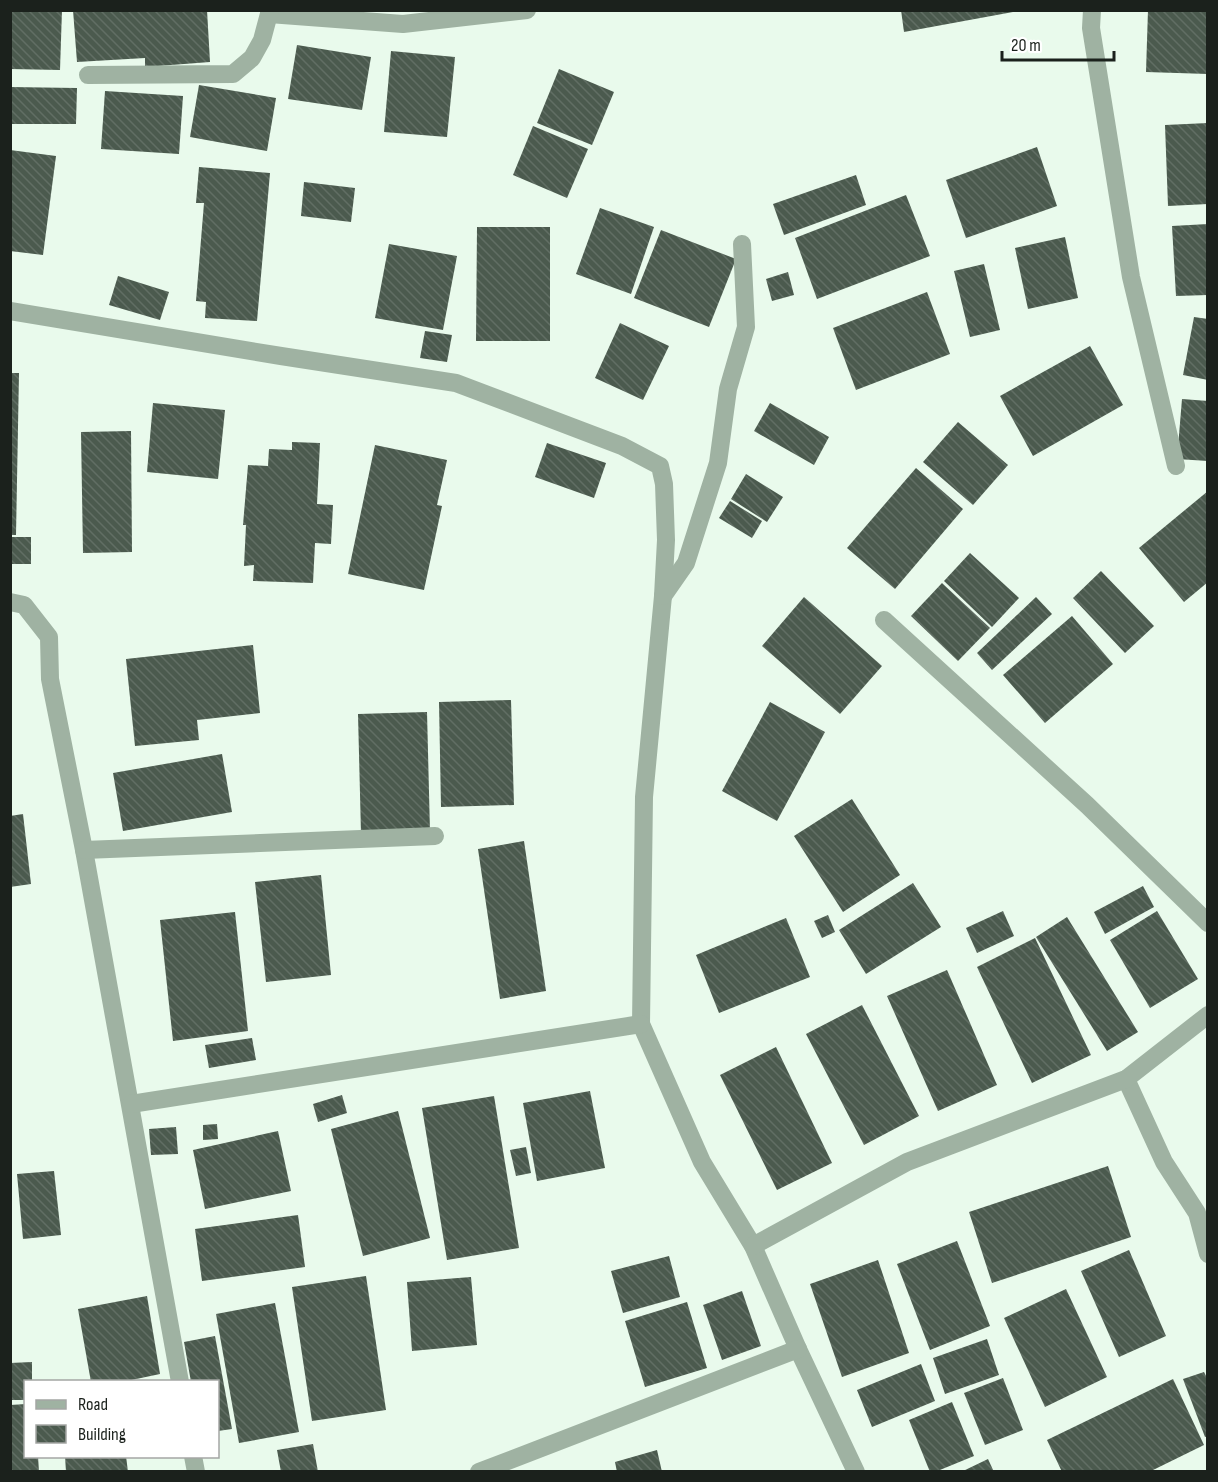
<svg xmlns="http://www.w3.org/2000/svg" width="1218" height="1482" font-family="'Sofia Sans Condensed',sans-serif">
<defs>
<pattern id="building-back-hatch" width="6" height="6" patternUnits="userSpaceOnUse" patternTransform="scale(1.5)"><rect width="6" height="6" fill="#4b5a4e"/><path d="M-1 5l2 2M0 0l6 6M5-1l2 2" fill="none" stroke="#616e64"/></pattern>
</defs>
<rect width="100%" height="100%" fill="#e9faec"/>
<g fill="url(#building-back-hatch)">
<polygon points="10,10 62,10 60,70 10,69"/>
<polygon points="73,10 207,10 210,62 145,67 145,58 77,62"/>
<polygon points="901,10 1013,10 1013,12 904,32"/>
<polygon points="1148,10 1208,11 1208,74 1146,72"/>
<polygon points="297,45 371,57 362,110 288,99"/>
<polygon points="391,51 455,57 447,137 384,132"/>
<polygon points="559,69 614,92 592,145 537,123"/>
<polygon points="199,85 276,98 267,151 190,137"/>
<polygon points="10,87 77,88 76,124 10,124"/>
<polygon points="105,91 183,96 179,154 101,149"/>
<polygon points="1208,123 1208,204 1168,206 1165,125"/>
<polygon points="533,126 588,149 567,198 513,175"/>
<polygon points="1037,147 1057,206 966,238 946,180"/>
<polygon points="10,150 56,156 43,255 10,251"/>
<polygon points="199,167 270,173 257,321 205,318 206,302 196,301 204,203 196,203"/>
<polygon points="856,175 866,205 784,235 773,204"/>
<polygon points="304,182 355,188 351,222 301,216"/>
<polygon points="906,195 930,256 817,299 795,238"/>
<polygon points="600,208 654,227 631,294 576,274"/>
<polygon points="1208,224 1208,295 1176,296 1172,226"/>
<polygon points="477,227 550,227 550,341 476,341"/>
<polygon points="661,230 736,259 709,327 634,298"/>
<polygon points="1065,237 1078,298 1028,309 1015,248"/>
<polygon points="389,244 457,256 443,330 375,318"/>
<polygon points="984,264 1000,330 970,337 954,271"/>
<polygon points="788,272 794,295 772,301 766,279"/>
<polygon points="118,276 169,292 160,320 109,305"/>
<polygon points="927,292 950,354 856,390 833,328"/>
<polygon points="1194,317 1208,319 1208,380 1183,375"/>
<polygon points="620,323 669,346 643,400 595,378"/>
<polygon points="425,331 452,335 447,362 420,358"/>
<polygon points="1090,346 1123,405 1033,456 1000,396"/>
<polygon points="10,373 19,373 16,535 10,535"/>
<polygon points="1182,399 1208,401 1208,461 1177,459"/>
<polygon points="153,403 225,410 218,479 147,472"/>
<polygon points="770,403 829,437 814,465 754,431"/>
<polygon points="958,422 1008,465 973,505 923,462"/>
<polygon points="131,431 132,552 83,553 81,432"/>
<polygon points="292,442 320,443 317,504 333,505 331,544 315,543 313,583 253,581 254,565 244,566 246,525 243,525 248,465 268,466 269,449 292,450"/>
<polygon points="547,443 606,463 594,498 535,477"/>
<polygon points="375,445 447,460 437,505 442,506 424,590 348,574"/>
<polygon points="916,468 963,509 895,589 847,548"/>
<polygon points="746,474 783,497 767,522 731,499"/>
<polygon points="1208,491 1208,582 1184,602 1139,548"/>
<polygon points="730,501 762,521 752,538 719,518"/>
<rect x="12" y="537" width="19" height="27"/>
<polygon points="970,553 1019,598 992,627 944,581"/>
<polygon points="1101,571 1154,626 1125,653 1073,598"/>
<polygon points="942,583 990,628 958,661 911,616"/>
<polygon points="804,597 882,666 840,714 762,646"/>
<polygon points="1036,597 1052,614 992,670 977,653"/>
<polygon points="1072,616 1113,664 1045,723 1003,675"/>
<polygon points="253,645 260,713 197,720 199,740 135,746 126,659"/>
<polygon points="511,700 514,805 441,807 439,702"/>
<polygon points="770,702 825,732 777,821 722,791"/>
<polygon points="427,712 430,832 361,834 358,714"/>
<polygon points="222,754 232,812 123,831 113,773"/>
<polygon points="852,799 900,875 843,912 794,836"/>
<polygon points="23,814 31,884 10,887 10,816"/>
<polygon points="524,841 546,991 500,999 478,849"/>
<polygon points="321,875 331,975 266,982 255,882"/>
<polygon points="913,883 941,927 866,974 839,930"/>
<polygon points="1143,886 1154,907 1105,934 1094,912"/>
<polygon points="1003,911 1014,936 977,953 966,928"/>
<polygon points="1157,911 1198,979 1150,1008 1110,940"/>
<polygon points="235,912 248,1031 173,1041 160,920"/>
<polygon points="828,915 835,932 822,938 814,921"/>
<polygon points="1067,917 1138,1032 1107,1051 1036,937"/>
<polygon points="786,918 810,977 719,1013 696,955"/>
<polygon points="1035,938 1091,1055 1032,1083 977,967"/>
<polygon points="947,970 997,1085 938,1111 887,996"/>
<polygon points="862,1005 919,1116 864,1145 806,1034"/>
<polygon points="252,1038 256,1060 209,1068 205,1045"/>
<polygon points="776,1047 832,1163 777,1190 720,1075"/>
<polygon points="590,1091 605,1168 537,1181 523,1103"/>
<polygon points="342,1095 347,1113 318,1122 313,1104"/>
<polygon points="494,1096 519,1248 447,1260 422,1108"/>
<polygon points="398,1111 430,1238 363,1256 331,1129"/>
<polygon points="217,1124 218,1139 203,1140 203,1125"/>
<polygon points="176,1127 178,1154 151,1155 149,1129"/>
<polygon points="278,1131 291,1191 205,1209 193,1150"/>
<polygon points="526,1147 531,1173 516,1176 510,1150"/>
<polygon points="1108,1166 1131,1237 992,1283 969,1212"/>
<polygon points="54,1171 61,1235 23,1239 17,1174"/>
<polygon points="298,1215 305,1267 202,1281 195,1229"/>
<polygon points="957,1241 990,1326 930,1350 897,1264"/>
<polygon points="1129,1250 1166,1336 1119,1357 1081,1271"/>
<polygon points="669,1256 680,1297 623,1313 611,1271"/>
<polygon points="878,1260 909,1353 842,1377 810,1284"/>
<polygon points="366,1276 386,1410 312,1421 292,1287"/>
<polygon points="471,1277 477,1345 412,1351 407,1282"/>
<polygon points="1066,1289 1107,1377 1045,1407 1004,1318"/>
<polygon points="742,1291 761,1346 722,1360 703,1305"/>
<polygon points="147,1296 160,1374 122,1382 91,1382 78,1309"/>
<polygon points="687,1302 707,1368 645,1387 625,1321"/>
<polygon points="275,1303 299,1432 239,1443 216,1314"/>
<polygon points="215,1336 232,1429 218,1431 218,1382 191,1382 184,1342"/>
<polygon points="987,1339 999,1375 945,1394 933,1358"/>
<polygon points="32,1362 32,1382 26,1382 26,1400 10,1400 10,1363"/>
<polygon points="921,1364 935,1401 872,1427 857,1390"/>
<polygon points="1204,1372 1208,1380 1208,1436 1205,1437 1183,1379"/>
<polygon points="1003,1378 1023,1430 985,1445 964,1393"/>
<polygon points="1173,1379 1204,1445 1149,1472 1062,1472 1047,1440"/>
<polygon points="952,1402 974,1456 935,1472 930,1472 909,1420"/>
<polygon points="26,1404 26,1456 38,1456 39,1472 10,1472 10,1405"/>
<polygon points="313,1444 318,1472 281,1472 277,1450"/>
<polygon points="657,1450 662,1472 617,1472 615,1462"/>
<polygon points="65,1456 126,1456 128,1472 66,1472"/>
<polygon points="988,1459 994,1472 961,1472"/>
</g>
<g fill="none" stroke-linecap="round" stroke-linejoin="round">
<g stroke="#9fb2a2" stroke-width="18">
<polyline points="1092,10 1091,28 1131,277 1176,466"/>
<polyline points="269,14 403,24 527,10"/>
<polyline points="88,75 233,74 252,58 262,40 270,10"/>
<polyline points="10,311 281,356 456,383 622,446 660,466 664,484 666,540 663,596 644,797 641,1024 702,1162 753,1246 798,1349 856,1472"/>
<polyline points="663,596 686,563 718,463 728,389 746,327 742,244"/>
<polyline points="10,602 24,605 49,637 50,679 84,850 180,1382"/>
<polyline points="884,620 1087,805 1208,923"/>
<polyline points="84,850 435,836"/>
<polyline points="1126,1079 1164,1162 1197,1213 1208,1254"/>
<polyline points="131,1104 641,1024"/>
<polyline points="753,1246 907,1162 1126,1079 1208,1015"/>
<polyline points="193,1456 196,1472"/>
<polyline points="479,1472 798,1349"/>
</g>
</g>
<rect width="1218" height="1482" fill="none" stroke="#1b211c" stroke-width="24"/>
<rect x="24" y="1380" width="195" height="78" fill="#ffffff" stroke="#a4a6a4" stroke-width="1.5"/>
<rect x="36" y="1400" width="30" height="9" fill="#9fb2a2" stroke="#a4a6a4" stroke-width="1.5"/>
<text x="78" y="1410" font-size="18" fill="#1b211c">Road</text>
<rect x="36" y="1425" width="30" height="18" fill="url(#building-back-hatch)" stroke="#a4a6a4" stroke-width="1.5"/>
<text x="78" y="1440" font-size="18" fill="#1b211c">Building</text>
<path d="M1002 51v9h112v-9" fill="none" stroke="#1b211c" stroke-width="3"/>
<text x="1011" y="51" font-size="18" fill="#1b211c" stroke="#ffffff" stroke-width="4.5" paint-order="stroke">20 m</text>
</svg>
